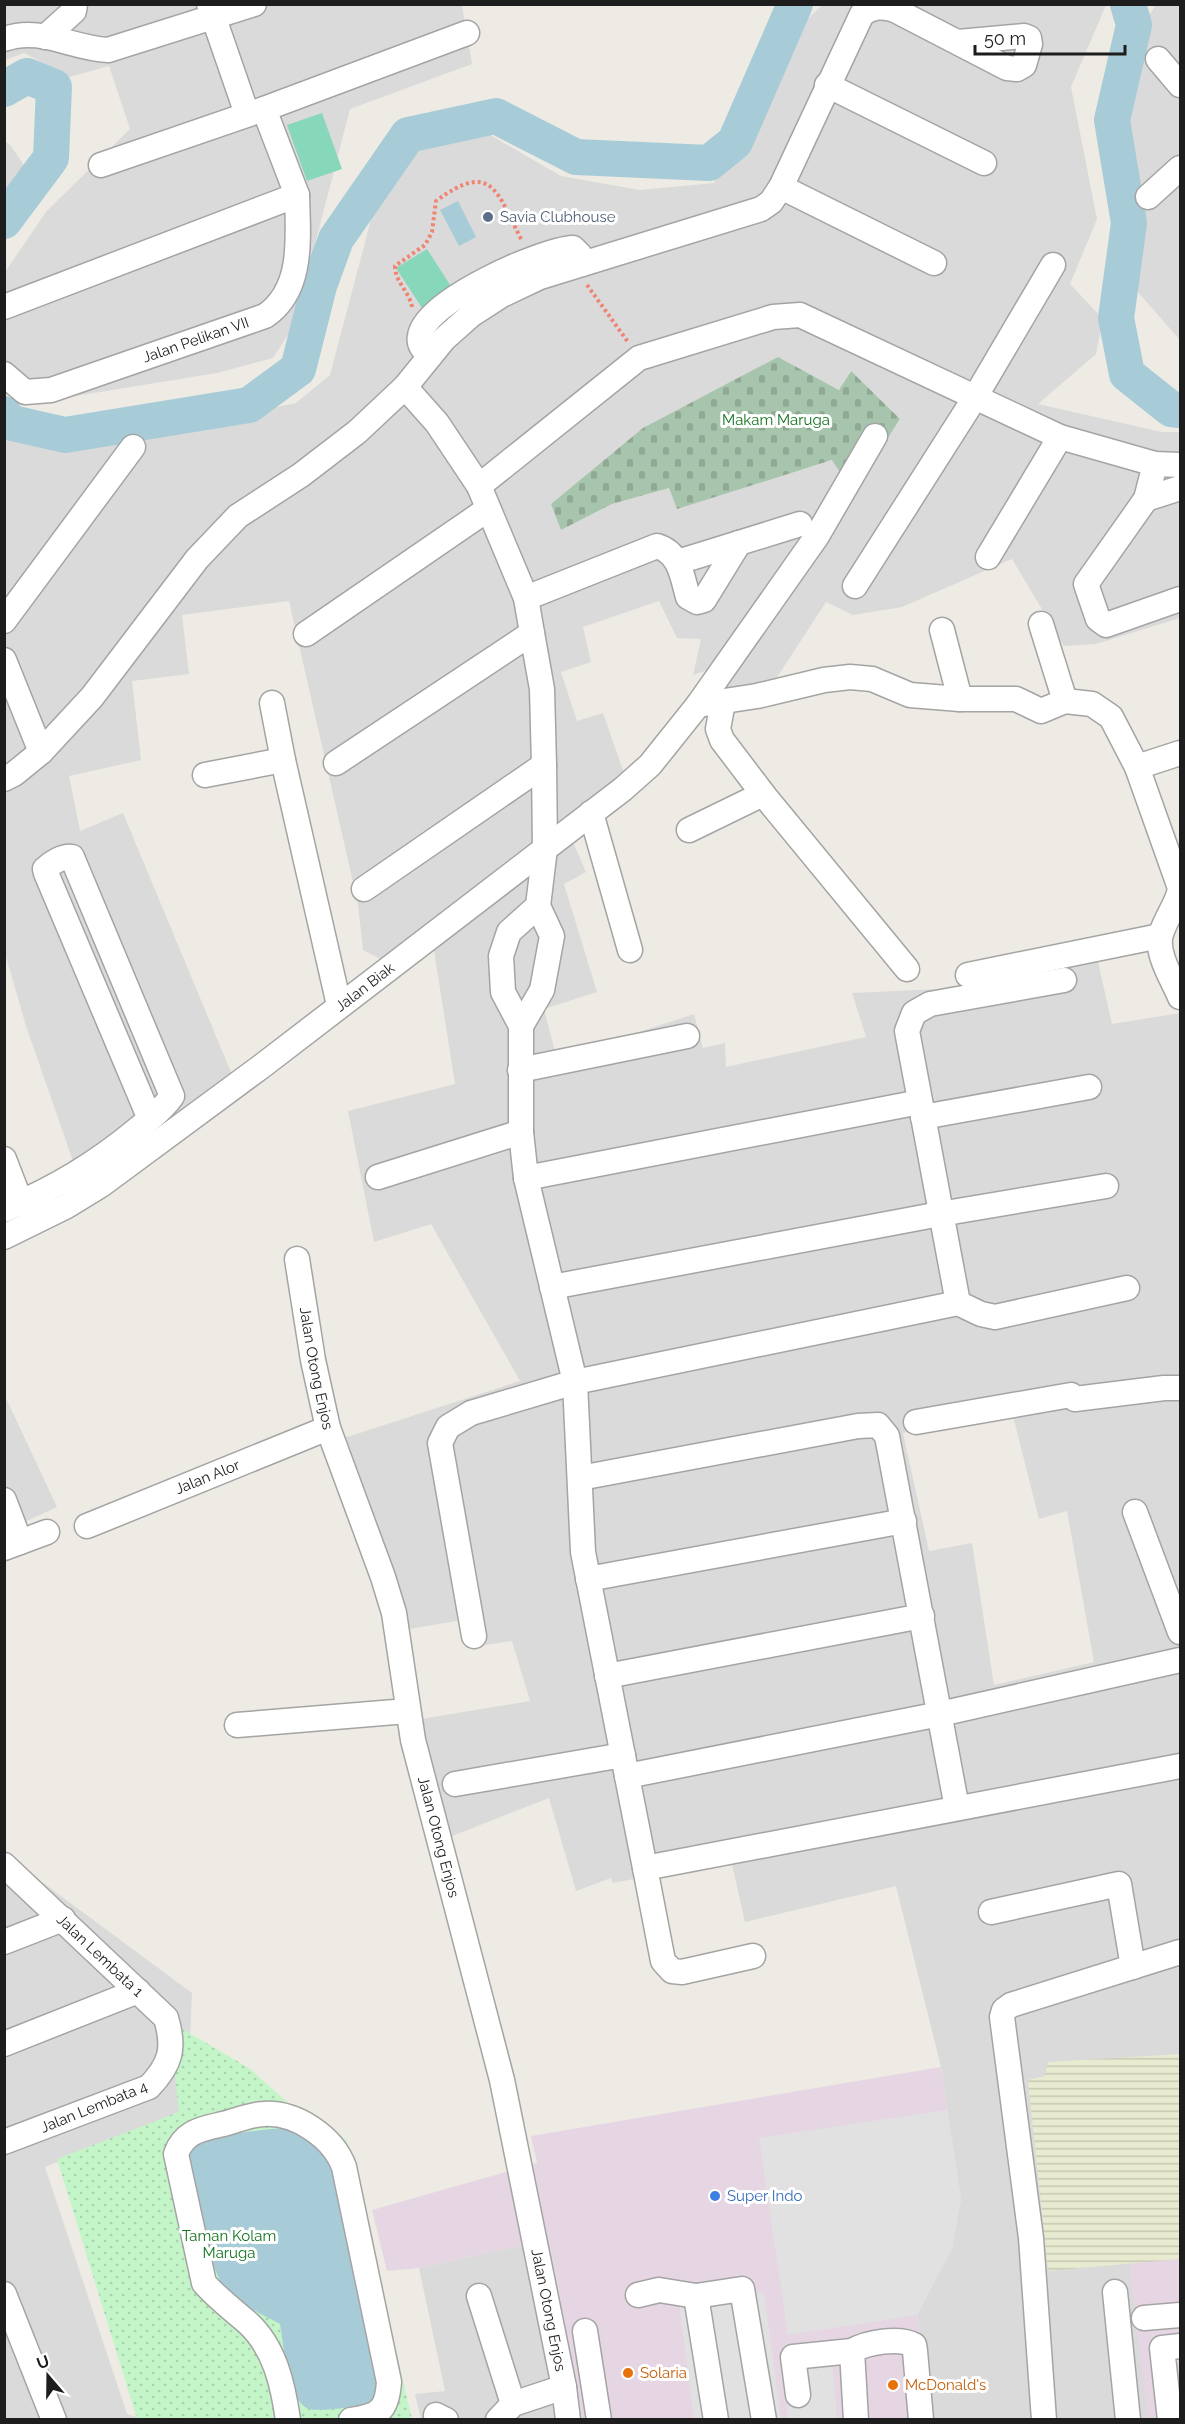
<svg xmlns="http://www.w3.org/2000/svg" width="1185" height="2424" font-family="Raleway,sans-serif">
<defs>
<pattern id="farmland-rules" width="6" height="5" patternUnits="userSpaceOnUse" patternTransform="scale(1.5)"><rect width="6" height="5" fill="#e8ebd0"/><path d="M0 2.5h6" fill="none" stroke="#c7c9b2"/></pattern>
<pattern id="cemetery-stones" width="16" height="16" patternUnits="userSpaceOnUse" patternTransform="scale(1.5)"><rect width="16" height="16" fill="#a7c5ac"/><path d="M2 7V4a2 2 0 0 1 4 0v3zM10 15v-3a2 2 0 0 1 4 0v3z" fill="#8fa994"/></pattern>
<pattern id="park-dots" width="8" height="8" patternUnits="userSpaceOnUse" patternTransform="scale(1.5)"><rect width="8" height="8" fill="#c4f5c9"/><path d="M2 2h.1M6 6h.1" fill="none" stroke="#a8d2ac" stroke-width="1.8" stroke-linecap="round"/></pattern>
</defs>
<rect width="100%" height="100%" fill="#eeebe4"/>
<g fill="#dbdada" fill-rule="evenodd">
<polygon points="5,5 462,5 472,64 350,109 294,325 273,358 217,373 57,399 5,374 5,272 46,212 130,129 109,66 70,77 24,53 5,60"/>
<path d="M822 5H1106L1071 87 1097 219 1070 284 1103 319 1096 354 1038 404 1162 432H1180V618L1096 644 1064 646 1012 559 902 607 853 615 826 602 774 682 719 696 900 419 850 371 840 390 778 358 561 530 612 504 669 488 677 508 833 460 841 474 809 533 713 668 693 675 701 639 677 638 659 601 583 627 591 662 561 672 577 721 603 713 626 779 563 819 586 872 564 884 597 992 544 1009 557 1059 694 1014 703 1048 725 1043 726 1067 866 1037 852 993 980 987 1097 957 1112 1024 1180 1013V2419H932L917 2315 952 2248 961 2199 941 2067 896 1886 745 1922 731 1860 613 1883 611 1878 576 1891 549 1798 442 1840 415 1720 530 1701 512 1641 466 1648 462 1620 404 1630 338 1440 520 1381 431 1224 374 1242 348 1111 455 1084 430 925 380 959 363 950 358 904 289 601 182 615 189 674 132 681 141 760 69 776 80 831 123 813 233 1077 81 1184 26 1026 5 953 4 428 35 437 113 441 296 403 330 375 379 189 406 146 437 126 473 125 561 176 640 190 714 183 791 36ZM1012 1412 1039 1519 1067 1511 1094 1662 994 1685 972 1543 929 1551 903 1433Z"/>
<polygon points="1156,5 1180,5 1180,340 1137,291 1131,263 1141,218 1120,124 1121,74 1141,27"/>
<polygon points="5,141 11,146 29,173 5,208"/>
<polygon points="4,1394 57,1507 5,1531 4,1531"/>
<polygon points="4,1854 192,1993 187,2111 45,2167 127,2414 143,2419 5,2419"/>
<polygon points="549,2239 582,2419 421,2419 415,2394 445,2391 419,2268"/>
</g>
<g fill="#e6d6e3">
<polygon points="941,2067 961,2199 952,2248 917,2315 932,2419 582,2419 549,2239 419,2268 387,2271 372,2210 537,2163 531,2136"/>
<polygon points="1180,2259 1180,2419 1148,2419 1129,2263"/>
</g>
<polygon fill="url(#farmland-rules)" points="1180,2054 1180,2259 1048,2271 1028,2080 1045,2076 1048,2062"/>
<polygon fill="url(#cemetery-stones)" points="778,357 839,390 851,371 900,419 859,483 841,474 832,460 677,509 669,488 612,504 561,530 551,504 643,428"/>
<polygon fill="url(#park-dots)" points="169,2021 249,2068 294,2108 330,2126 347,2141 412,2419 137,2419 57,2159 179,2112"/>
<g fill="#87d7bb">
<polygon points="322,113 342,169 307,181 287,125"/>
<polygon points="427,249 454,291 424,311 396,268"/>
</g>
<g fill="#e1e1e1">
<polygon points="947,2110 961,2199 952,2248 917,2315 788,2335 759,2138"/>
<polygon points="764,2292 781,2419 694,2419 679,2303"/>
<polygon points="832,2361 837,2419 788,2419 784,2365"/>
</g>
<g fill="#a7ccd8">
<polygon points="458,201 476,237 459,246 440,210"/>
<path d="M283 2128 307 2136 330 2157 381 2390 373 2405C359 2406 320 2412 309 2409 287 2401 284 2345 280 2324 262 2314 241 2305 226 2289 207 2268 194 2180 188 2148 217 2134 250 2131 283 2128Z"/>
</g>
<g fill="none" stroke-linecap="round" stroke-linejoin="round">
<g stroke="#a7ccd8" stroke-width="36">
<polyline points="1128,4 1134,25 1112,120 1129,223 1116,318 1127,374 1171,409 1180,410"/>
<polyline points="4,89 27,76 54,87 51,158 4,221"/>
<polyline points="4,414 8,422 65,435 249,405 298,369 319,286 336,239 408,135 496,116 576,157 709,163 735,142 795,4"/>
</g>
<g stroke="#a4a4a4" stroke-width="27">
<g id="minor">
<polyline points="209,4 247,114"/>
<polyline points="45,37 74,11 75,4"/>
<path d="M4 39C41 26 70 48 108 50L254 4"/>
<polyline points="1158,59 1180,85"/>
<polyline points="827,85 984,163"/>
<polyline points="101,165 264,109 467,33"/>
<polyline points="781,187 934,263"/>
<polyline points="1148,197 1180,168"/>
<polyline points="4,307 297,195 264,109"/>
<path d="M430 356C424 350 418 345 420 336 425 301 540 250 573 248L580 255 582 264"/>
<path id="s1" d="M4 374 25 392 51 390 265 316C304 290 298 237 297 195"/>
<polyline points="405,387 437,423 479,486 526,598 532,633 542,689 544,765 545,848 538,906 552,936 542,990 521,1026"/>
<polyline points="1155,464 1146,499 1086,584 1098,619 1106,625 1180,599"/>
<polyline points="479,486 639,358 773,317 800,315 1060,437 1155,464 1180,465"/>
<polyline points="1146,499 1180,488"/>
<polyline points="988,557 1060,437"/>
<polyline points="678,562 800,524"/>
<polyline points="855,586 974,399 1053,265"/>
<path d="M526 598 657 546C680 553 682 576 688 597L697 602 704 600 739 543"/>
<polyline points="4,621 133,447"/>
<polyline points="1041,624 1065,701"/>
<polyline points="942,630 960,699"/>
<polyline points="306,634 488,509"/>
<polyline points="4,660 41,752"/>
<polyline points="723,702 718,729 722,740 763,794 907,969"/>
<polyline points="272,703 283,760 339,1005"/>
<polyline points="698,705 757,696 824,680 850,677 872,679 910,695 960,699 1016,699 1041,711 1065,701 1092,704 1111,717 1137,767 1180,888"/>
<polyline points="336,763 532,633"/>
<polyline points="1137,767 1180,753"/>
<polyline points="205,775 283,760"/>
<path d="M4 779 14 774 41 752 92 697 197 559 238 516 301 475 357 432 405 387 444 339 471 315 502 295 540 277 761 209 771 202 781 187 862 14C873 6 883 6 895 10L1007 68 1017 69 1024 65 1030 44 1029 38 1024 36 958 42"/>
<polyline points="591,813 630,950"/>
<polyline points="689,830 763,794"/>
<polyline points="364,889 544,765"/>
<path d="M1180 890C1176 906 1166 918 1161 934 1155 953 1173 980 1180 997"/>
<polyline points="538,906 509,932 501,956 503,992 521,1026 521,1132 526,1178 575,1382 583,1552 645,1868 1180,1766"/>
<polyline points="968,975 1160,936"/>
<polyline points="520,1070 687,1036"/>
<polyline points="923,1117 1089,1087"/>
<polyline points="4,1159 21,1203"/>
<polyline points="378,1177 521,1132"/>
<polyline points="526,1178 920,1102"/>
<path d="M4 1210C55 1188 96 1164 139 1128 150 1119 164 1108 172 1096L74 862 72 857C64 855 51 863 45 869L46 873 150 1119"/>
<path id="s2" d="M4 1237 65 1207 101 1185 262 1066 623 789 650 765 698 705 817 536 875 436"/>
<path id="s3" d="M297 1259 313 1360 328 1428 383 1577 394 1613 413 1740 502 2080 564 2387 568 2420"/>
<polyline points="552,1287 940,1214 1106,1186"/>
<polyline points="958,1303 907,1031 914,1013 930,1004 1064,980"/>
<polyline points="916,1422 1071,1395 1075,1399 1164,1388 1180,1388"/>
<polyline points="580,1478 858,1426 878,1425 887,1436 957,1808"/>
<polyline points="4,1500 20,1542"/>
<polyline points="1135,1512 1180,1632"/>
<path id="s4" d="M87 1526 328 1428"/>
<polyline points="4,1548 47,1532"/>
<polyline points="588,1579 904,1521"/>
<polyline points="474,1636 440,1443 448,1427 471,1413 575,1382 958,1303 981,1314 995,1317 1127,1288"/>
<polyline points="607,1676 922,1616"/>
<polyline points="237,1725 407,1711"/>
<polyline points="627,1776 940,1714 1180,1660"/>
<polyline points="455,1784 623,1755"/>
<path id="s5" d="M4 1865 166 2018C175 2048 171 2064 149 2087L4 2142"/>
<polyline points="645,1868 663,1961 672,1971 682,1972 753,1956"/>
<polyline points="991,1912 1119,1884 1133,1967"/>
<polyline points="4,1942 63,1919"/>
<polyline points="4,2044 138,1991"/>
<polyline points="1115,2292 1128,2420"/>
<polyline points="4,2294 54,2420"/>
<polyline points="638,2295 659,2290 696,2296"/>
<polyline points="479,2296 513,2404"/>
<polyline points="1144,2318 1180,2315"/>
<polyline points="585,2331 599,2420"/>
<polyline points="852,2351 856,2420"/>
<path d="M798 2395 793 2357 852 2351C867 2342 899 2337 914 2345L915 2351 921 2420"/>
<polyline points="436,2415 446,2420"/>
<path d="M288 2420C283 2385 275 2348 248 2323 233 2310 217 2298 204 2283L176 2154C184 2131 202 2129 223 2124 236 2121 251 2114 264 2114 296 2112 333 2137 344 2167L389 2382C387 2411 379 2416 351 2420"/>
<polyline points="498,2420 513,2404 564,2387"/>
<polyline points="716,2420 696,2296 742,2289 764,2420"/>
<polyline points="1044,2420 1031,2238 1002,2017 1004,2010 1011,2005 1180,1952"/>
<polyline points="1170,2420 1162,2348 1180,2346"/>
</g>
</g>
<g stroke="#ef8473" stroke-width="4" stroke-dasharray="3 3" stroke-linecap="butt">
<polyline points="587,285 628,342"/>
<path d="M412 307C409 291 395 282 395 266L425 245 432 232 436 201C493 159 497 193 522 241"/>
</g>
<use href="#minor" stroke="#fff" stroke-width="24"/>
</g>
<circle fill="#5c6f8a" stroke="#fff" stroke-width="2" cx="488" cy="217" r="6"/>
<circle fill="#3f7fe0" stroke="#fff" stroke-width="2" cx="715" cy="2196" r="6"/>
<g fill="#e8710a" stroke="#fff" stroke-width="2">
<circle cx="628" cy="2373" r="6"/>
<circle cx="893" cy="2385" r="6"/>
</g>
<g text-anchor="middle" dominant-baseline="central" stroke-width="6" stroke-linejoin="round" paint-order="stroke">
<g font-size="15" fill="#4e5e75" stroke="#fff" text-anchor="start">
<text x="500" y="217">Savia Clubhouse</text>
</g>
<g font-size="15" fill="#1d1d1d" stroke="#fff">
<text stroke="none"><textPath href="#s1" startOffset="207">Jalan Pelikan VII</textPath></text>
<text stroke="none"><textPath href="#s2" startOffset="440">Jalan Biak</textPath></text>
<text stroke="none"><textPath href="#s3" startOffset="111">Jalan Otong Enjos</textPath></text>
<text stroke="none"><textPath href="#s4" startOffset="130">Jalan Alor</textPath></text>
<text stroke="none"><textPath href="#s3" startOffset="597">Jalan Otong Enjos</textPath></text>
<text stroke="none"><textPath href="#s5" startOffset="132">Jalan Lembata 1</textPath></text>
<text transform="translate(94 2107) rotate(-22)">Jalan Lembata 4</text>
<text stroke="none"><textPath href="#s3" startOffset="1083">Jalan Otong Enjos</textPath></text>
</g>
<g font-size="15" fill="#13731f" stroke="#fff">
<text x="776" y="420">Makam Maruga</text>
<text x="229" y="2236">Taman Kolam<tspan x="229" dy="17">Maruga</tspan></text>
</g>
<g font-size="15" fill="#366cbe" stroke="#fff" text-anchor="start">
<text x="727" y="2196">Super Indo</text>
</g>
<g font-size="15" fill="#c56008" stroke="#fff" text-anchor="start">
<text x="640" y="2373">Solaria</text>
<text x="905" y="2385">McDonald's</text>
</g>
</g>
<rect width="1185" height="2424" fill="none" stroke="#1d1d1d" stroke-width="12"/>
<g transform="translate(48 2376) rotate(340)" stroke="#ffffff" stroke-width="4.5" paint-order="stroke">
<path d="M0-4.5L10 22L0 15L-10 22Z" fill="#1d1d1d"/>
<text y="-9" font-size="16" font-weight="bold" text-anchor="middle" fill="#1d1d1d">U</text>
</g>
<path d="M975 45v9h150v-9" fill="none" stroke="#1d1d1d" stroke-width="3"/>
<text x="984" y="45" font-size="18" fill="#1d1d1d" stroke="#ffffff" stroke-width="4.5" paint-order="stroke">50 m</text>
</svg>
